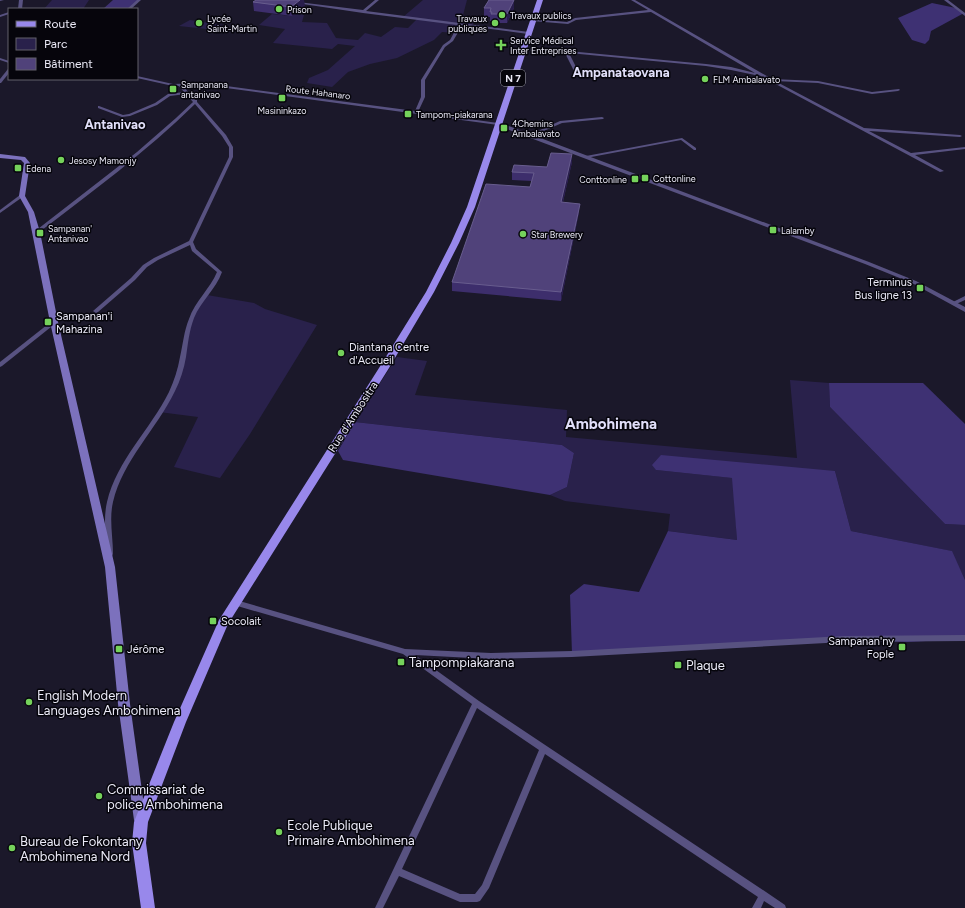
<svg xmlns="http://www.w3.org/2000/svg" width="965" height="908" font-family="Figtree,sans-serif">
<rect width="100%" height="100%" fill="#1b182a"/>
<g fill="#29214b">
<polygon points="52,0 89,0 83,9 44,9"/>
<polygon points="423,0 467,0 463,15 477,18 472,25 459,24 455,33 442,32 434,40 397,58 370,64 348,72 332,87 307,83 309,78 328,70 355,46 338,44 332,49 273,43 285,29 259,25 272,14 291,16 295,14 304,15 302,22 327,23 336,38 358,40 365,33 381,37 395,27 408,28 417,19 403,17"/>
<polygon points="190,20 223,25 216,30 179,26"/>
<polygon points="207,295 254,303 265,309 317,325 250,434 220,478 174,467 198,417 159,412 171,391 194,313"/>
<polygon points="397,357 427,361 415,395 567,410 566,437 797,458 790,380 829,383 830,407 945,524 965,525 965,580 951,551 851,531 835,471 656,470 733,478 737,540 668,531 670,514 565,501 550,495 567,487 574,453 562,445 355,422"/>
</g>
<g fill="#3e3173">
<polygon points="113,0 139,0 129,9 103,9"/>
<polygon points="932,3 956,8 964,13 931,31 929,40 925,44 912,40 898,18"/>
<polygon points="829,383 923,383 965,424 965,525 945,524 830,407"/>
<polygon points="355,422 562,445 574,453 567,487 550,495 343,460 338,451"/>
<polygon points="661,455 835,471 851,531 952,551 965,580 965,639 907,642 844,639 572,654 570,595 584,584 639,592 668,531 737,540 732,478 656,470 652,465"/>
</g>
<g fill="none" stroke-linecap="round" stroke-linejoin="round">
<g fill="#585281" fill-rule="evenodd">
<polygon points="0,0 4,0 0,1"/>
<polygon points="19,0 23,0 22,9 18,9"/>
<polygon points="137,0 141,0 131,9 127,9"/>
<path d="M375 0H379L366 11 529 32 530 33 528 34 460 25V29L453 41 445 47 425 80V97L418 112 498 123 500 124 498 125 204 85 183 86 195 100H197V102L226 135 233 147V157L193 242 196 249 222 272C216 289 201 301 194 318 189 331 188 344 186 357 184 369 180 381 175 391 156 430 123 460 113 502 109 519 113 537 113 554L112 556H108L107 554C106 537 103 519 107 502 117 460 150 430 169 392 174 381 178 369 180 357 183 344 184 331 189 319 195 301 210 289 217 272L192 251 190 245 158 260 147 267 135 280 98 312 96 313 93 311 131 278 143 265 154 258 189 241 229 157V147L222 136 195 104C146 152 92 192 38 233H36L34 232 137 152 176 118 193 102 186 94 170 96 157 105 130 116 122 117 98 108V106H99L123 115 129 114 155 103 168 94 184 92 179 86H173L137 78V76L173 84 204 83 415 111 421 97V80L443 45 450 40 456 29 457 25 363 13 296 3 298 2 363 10Z"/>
<polygon points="631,0 635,0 772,79 818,81 872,92 899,89 900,90 898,91 872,94 818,83 775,81 864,128 960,135 962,136 960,137 869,131 911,153 965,147 965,149 915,155 944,171 940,172 757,74 755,75 731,70 706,66 569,53 578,71 576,72 574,71 565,53 523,50 521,49 523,48 566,50 568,51 706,64 731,67 755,73 651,12 576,20 568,24 532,21 530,20 532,19 567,22 575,18 648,10"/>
<polygon points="944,0 948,0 965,13 965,16"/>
<polygon points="9,12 9,14 0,17 0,15"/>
<polygon points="0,58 9,61 9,63 0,60"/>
<polygon points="8,69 9,69 9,73 1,83 0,83 0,79"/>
<polygon points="602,117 604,118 603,119 562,123 530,137 527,136 560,121"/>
<polygon points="682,138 696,148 696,150 694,150 681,140 586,158 584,157 586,156"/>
<polygon points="20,195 22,195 24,196 0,213 0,210"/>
<polygon points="965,296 965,300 954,305 951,303"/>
<polygon points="54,320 57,322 56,323 2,366 0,367 0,362 52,321"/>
<path d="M236 600 405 649 491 653 572 651 844 636 965 635V641L844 642 572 657 491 659 415 655 479 701 766 892 785 905 786 908H775L764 901 761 908H752L758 897 545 754 489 888 480 901 477 902H460L399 876 383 908H375L472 704 403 654 234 605 233 603 234 601ZM477 708 539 750 482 885 475 894H460L402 869Z"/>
</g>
<polygon fill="#585281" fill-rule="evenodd" points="498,122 869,262 916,281 965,307 965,312 912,283 865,264 496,125 496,123"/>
<polygon fill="#7c71bd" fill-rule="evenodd" points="0,154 25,157 30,163 25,196 34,212 40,232 58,322 115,567 130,704 146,820 144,824 140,825 136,824 134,820 118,704 105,567 50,322 28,212 19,196 24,163 21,160 0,158"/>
<polygon fill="#9888eb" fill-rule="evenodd" points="537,0 543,0 475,207 459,243 434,292 389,368 228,624 186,722 148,822 146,843 155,908 141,908 132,843 134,822 174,722 219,620 379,368 426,292 451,243 467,207"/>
</g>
<g fill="#3d2e6c">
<polygon points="489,0 514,0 514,8 507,23 491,23 491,21 490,21 490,17 484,17 484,8"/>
<polygon points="253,2 305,6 292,16 254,11"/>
<polygon points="572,162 563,202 579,212 561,301 452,291 452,282 530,187 532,181 512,180 512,172 547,167"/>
</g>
<g fill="#281d4b">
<polygon points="300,0 304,0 305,6 292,16 291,7"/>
<polygon points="514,0 514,8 507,23 507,14"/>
<polygon points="572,154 572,162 561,210 561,202"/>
<polygon points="580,204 579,212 561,301 561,292"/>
</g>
<g fill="#50427a" stroke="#685d8e">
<polygon points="256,0 300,0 291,7 253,2"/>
<polygon points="489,0 514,0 507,14 491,14 492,12 490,12 491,8 484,8"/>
<polygon points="551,153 572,154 561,202 580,204 561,292 452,282 486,184 530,187 534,173 512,172 514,165 547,167"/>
</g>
<g fill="#75d25b" stroke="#06050c" stroke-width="1.5">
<circle cx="279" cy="9" r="4"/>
<circle cx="502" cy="15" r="4"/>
<circle cx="199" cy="23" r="4"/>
<circle cx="495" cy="23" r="4"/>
<path d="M499 39h4v4h4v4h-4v4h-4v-4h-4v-4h4z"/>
<circle cx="705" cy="79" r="4"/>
<rect x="169" y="85" width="8" height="8" rx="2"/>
<rect x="278" y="94" width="8" height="8" rx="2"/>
<rect x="404" y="110" width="8" height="8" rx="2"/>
<rect x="500" y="124" width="8" height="8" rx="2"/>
<circle cx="61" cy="160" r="4"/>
<rect x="14" y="164" width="8" height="8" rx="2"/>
<rect x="641" y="174" width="8" height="8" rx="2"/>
<rect x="631" y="175" width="8" height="8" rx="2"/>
<rect x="769" y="226" width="8" height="8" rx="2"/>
<rect x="36" y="229" width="8" height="8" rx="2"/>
<circle cx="523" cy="234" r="4"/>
<rect x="916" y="284" width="8" height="8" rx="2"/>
<rect x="44" y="318" width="8" height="8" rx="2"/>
<circle cx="341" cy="353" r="4"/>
<rect x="209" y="617" width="8" height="8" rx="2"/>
<rect x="898" y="643" width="8" height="8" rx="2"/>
<rect x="115" y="645" width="8" height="8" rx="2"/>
<rect x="397" y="658" width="8" height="8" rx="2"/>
<rect x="674" y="661" width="8" height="8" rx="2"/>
<circle cx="29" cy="702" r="4"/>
<circle cx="99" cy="796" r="4"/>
<circle cx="279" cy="832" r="4"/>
<circle cx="12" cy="848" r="4"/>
</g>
<g text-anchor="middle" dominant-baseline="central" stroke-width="3" stroke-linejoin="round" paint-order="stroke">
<g font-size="9" fill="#ebeaf7" stroke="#06050c" text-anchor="start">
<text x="287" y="9">Prison</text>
<text x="510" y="15">Travaux publics</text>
<text x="207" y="18">Lycée<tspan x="207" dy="10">Saint-Martin</tspan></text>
<text x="487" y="18" text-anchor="end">Travaux<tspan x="487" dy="10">publiques</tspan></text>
<text x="510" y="40">Service Médical<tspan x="510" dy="10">Inter Entreprises</tspan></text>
<text x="713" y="79">FLM Ambalavato</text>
<text x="181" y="84">Sampanana<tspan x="181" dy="10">antanivao</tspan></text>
<text x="282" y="110" text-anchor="middle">Masininkazo</text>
<text x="416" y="114">Tampom-piakarana</text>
<text x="512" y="123">4Chemins<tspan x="512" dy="10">Ambalavato</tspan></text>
<text x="69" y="160">Jesosy Mamonjy</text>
<text x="26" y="168">Edena</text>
<text x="653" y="178">Cottonline</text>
<text x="627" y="179" text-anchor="end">Conttonline</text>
<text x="48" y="228">Sampanan'<tspan x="48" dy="10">Antanivao</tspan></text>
<text x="781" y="230">Lalamby</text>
<text x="531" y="234">Star Brewery</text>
</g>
<g font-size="9" fill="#ebeaf7" stroke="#06050c">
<text transform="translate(318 92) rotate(7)">Route Hahanaro</text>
</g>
<rect fill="#06050c" stroke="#a6a5b0" stroke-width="1" x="501" y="70" width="24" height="16" rx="3"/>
<g font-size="10" font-weight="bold" fill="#ebeaf7">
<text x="513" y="78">N 7</text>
</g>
<g font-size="11" fill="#ebeaf7" stroke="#06050c" text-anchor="start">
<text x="912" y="282" text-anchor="end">Terminus<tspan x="912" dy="13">Bus ligne 13</tspan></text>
<text x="56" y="316">Sampanan'i<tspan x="56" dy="13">Mahazina</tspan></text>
<text x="349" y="347">Diantana Centre<tspan x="349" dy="13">d'Accueil</tspan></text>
<text x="221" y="621">Socolait</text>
<text x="894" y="641" text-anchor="end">Sampanan'ny<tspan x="894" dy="13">Fople</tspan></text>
<text x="127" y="649">Jérôme</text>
</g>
<g font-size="11" fill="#ebeaf7" stroke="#06050c">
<text transform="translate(353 417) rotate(-57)">Rue d'Ambositra</text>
</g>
<g font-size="13" font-weight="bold" fill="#e1dff9" stroke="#06050c">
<text x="621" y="72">Ampanataovana</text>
<text x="115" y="124">Antanivao</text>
</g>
<g font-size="13" fill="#ebeaf7" stroke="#06050c" text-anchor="start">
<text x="409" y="662">Tampompiakarana</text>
<text x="686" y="665">Plaque</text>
<text x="37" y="695">English Modern<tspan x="37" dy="15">Languages Ambohimena</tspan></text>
<text x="107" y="789">Commissariat de<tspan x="107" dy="15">police Ambohimena</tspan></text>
<text x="287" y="825">Ecole Publique<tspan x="287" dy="15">Primaire Ambohimena</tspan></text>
<text x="20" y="841">Bureau de Fokontany<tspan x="20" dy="15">Ambohimena Nord</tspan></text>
</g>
<g font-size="15" font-weight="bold" fill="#e1dff9" stroke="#06050c">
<text x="611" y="424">Ambohimena</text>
</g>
</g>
<rect x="8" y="8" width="130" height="72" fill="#06050c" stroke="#62616a"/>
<rect x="16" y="21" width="20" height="6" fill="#9888eb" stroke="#62616a"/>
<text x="44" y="28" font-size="12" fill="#ebeaf7">Route</text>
<rect x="16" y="38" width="20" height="12" fill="#29214b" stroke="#62616a"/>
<text x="44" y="48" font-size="12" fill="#ebeaf7">Parc</text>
<rect x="16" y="58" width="20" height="12" fill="#50427a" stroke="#62616a"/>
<text x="44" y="68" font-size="12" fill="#ebeaf7">Bâtiment</text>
</svg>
